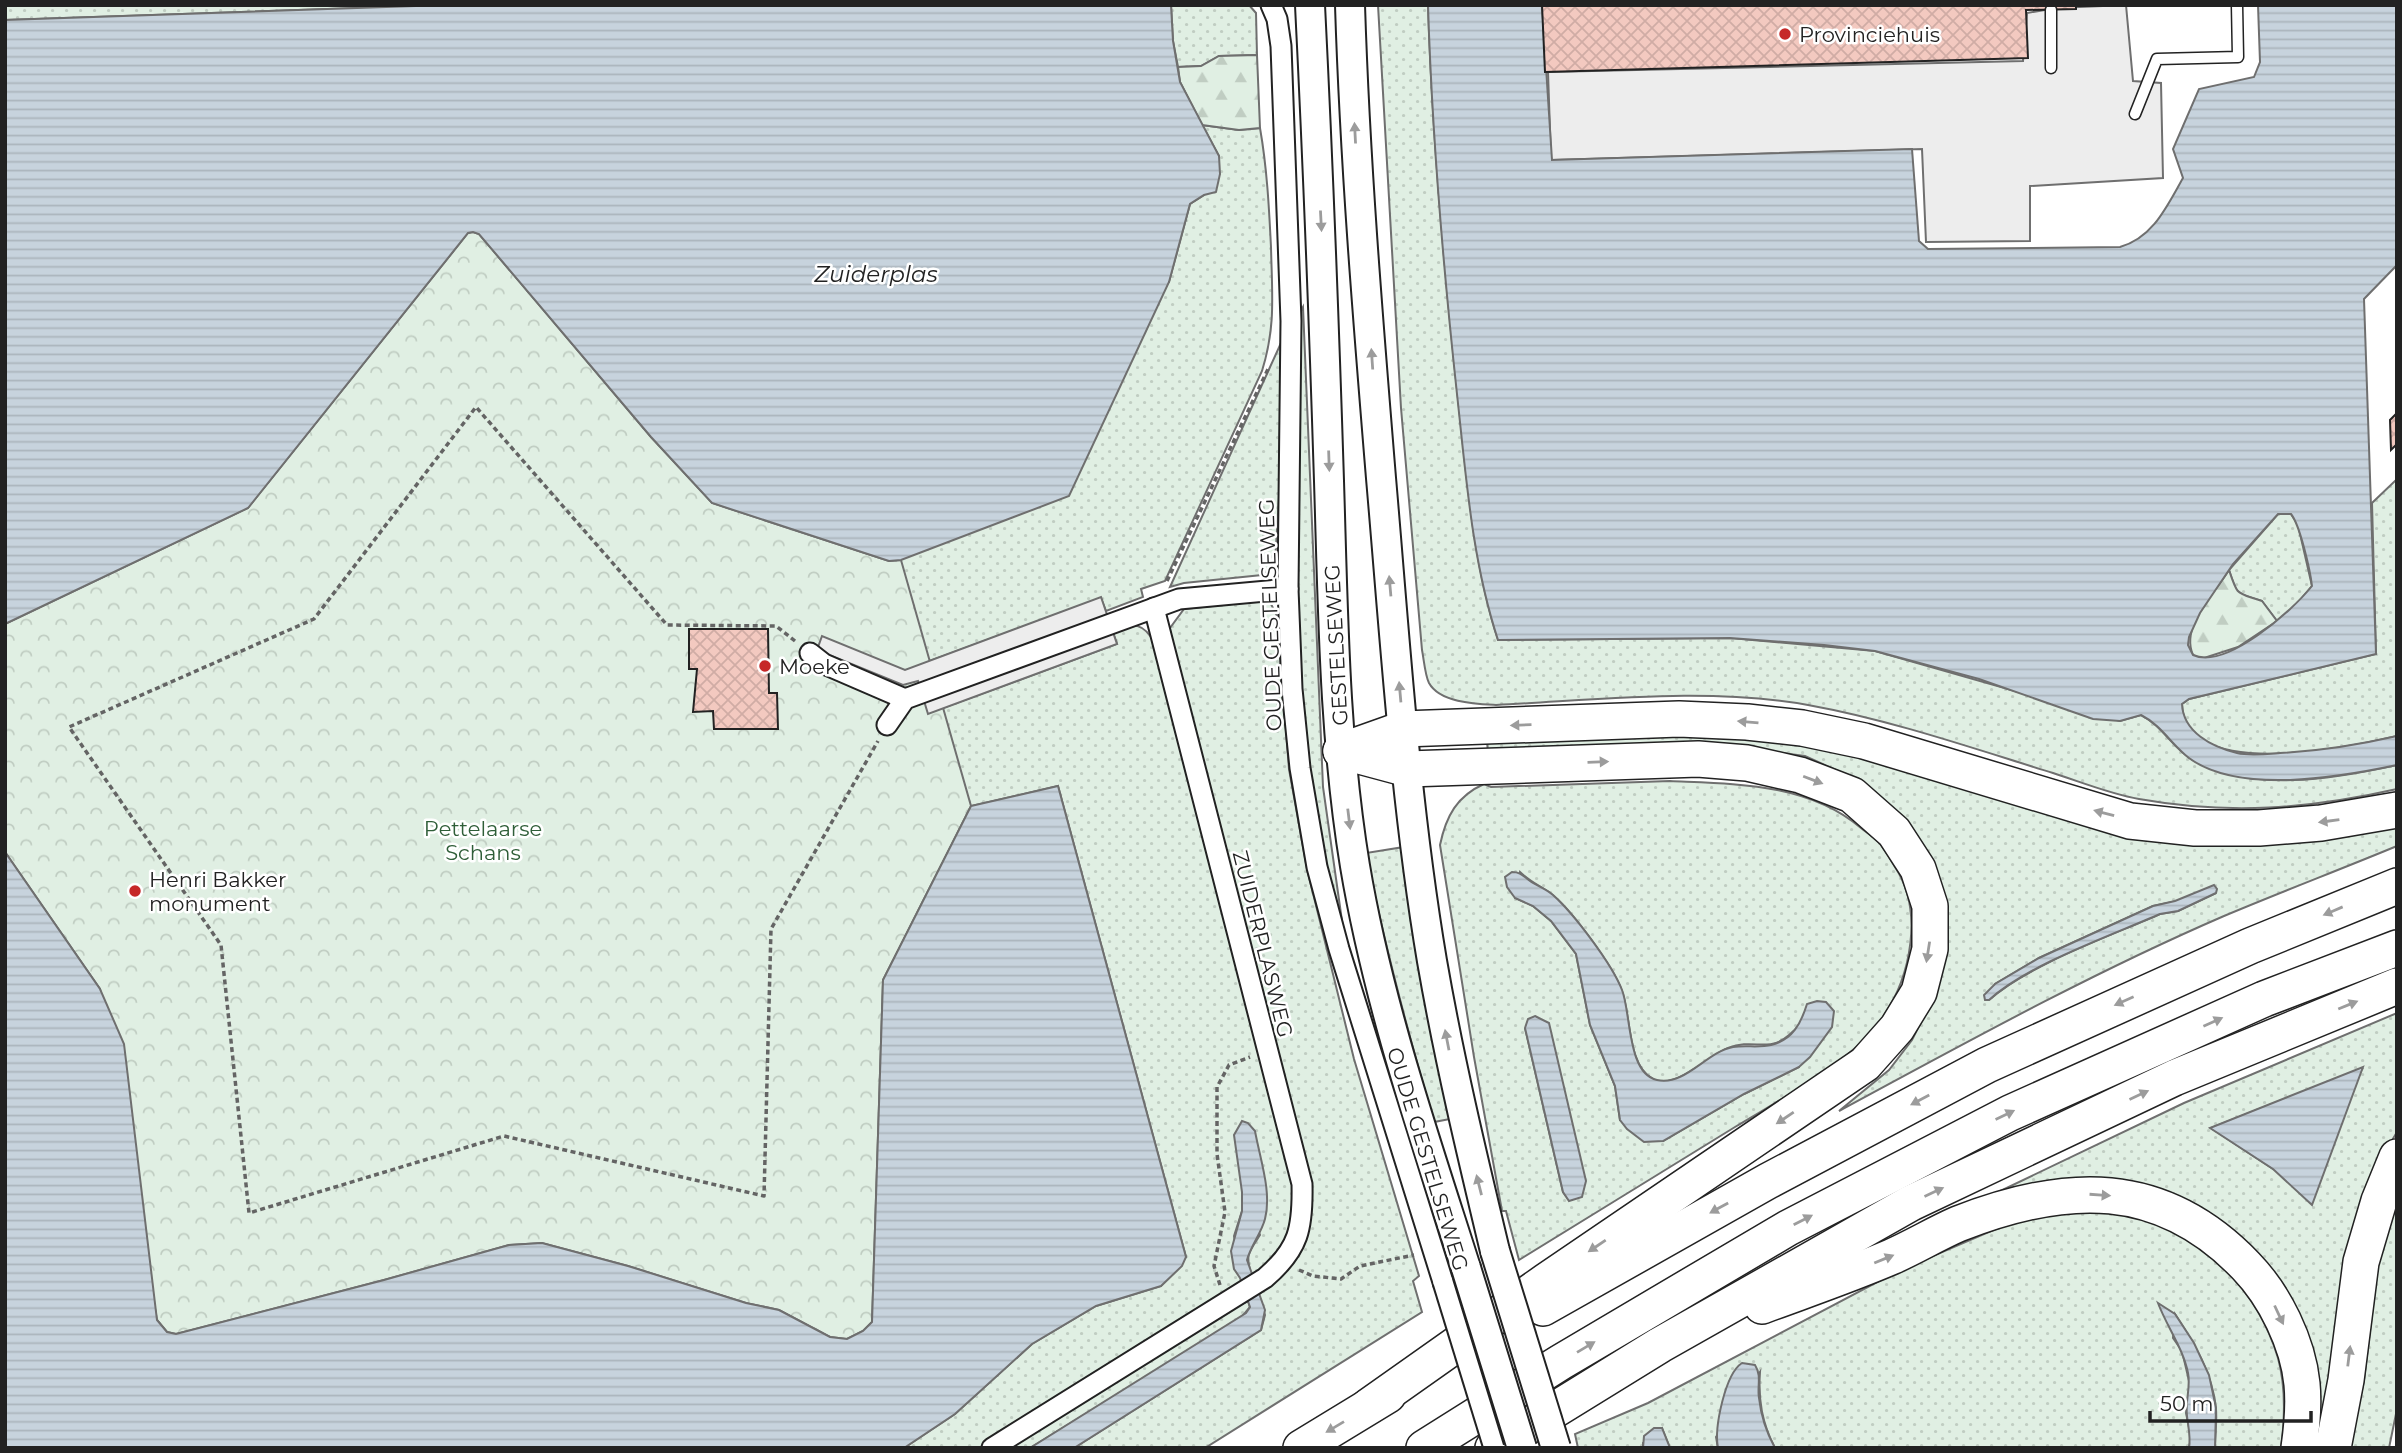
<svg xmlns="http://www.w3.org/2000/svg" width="2402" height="1453" font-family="Montserrat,sans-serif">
<defs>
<pattern id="grass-dots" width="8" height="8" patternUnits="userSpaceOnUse" patternTransform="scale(1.75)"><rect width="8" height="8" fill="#e0efe3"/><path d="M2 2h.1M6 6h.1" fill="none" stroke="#c0cdc2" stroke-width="1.8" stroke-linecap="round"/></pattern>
<pattern id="forest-firs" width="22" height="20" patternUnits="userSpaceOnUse" patternTransform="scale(1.75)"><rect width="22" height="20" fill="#e0efe3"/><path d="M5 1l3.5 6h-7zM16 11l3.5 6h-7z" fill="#c0cdc2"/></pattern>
<pattern id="park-crowns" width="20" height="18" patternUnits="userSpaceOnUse" patternTransform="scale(1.75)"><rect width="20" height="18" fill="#e0efe3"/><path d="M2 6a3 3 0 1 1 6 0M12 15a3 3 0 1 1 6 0" fill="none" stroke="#c0cdc2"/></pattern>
<pattern id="water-rules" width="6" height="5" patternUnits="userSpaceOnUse" patternTransform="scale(1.75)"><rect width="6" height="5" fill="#c7d3dd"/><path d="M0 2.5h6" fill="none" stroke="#abb5bd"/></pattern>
<pattern id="building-cross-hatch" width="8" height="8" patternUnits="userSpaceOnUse" patternTransform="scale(1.75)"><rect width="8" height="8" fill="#f3c9c0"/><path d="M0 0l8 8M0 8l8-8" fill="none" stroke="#d0aca5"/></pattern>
</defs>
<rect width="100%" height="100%" fill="#fff"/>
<g fill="url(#grass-dots)" stroke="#6f6f6f" stroke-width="2" fill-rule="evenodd">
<polygon points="5,5 445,5 5,20"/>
<polygon points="1171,5 1249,5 1256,13 1257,55 1219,56 1201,66 1178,67 1173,41"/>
<path d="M1378 5H1428C1432 136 1444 268 1458 399 1467 479 1473 563 1498 640L1730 638 1875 651 2120 721 2141 715C2162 725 2173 749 2193 760 2252 793 2333 779 2397 765V789C2309 809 2229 815 2139 799 2110 794 2081 782 2053 773 1972 748 1891 720 1808 705 1706 687 1599 700 1496 705 1477 704 1440 703 1429 683 1425 675 1424 660 1422 650L1401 408Z"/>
<path d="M1202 125 1239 130 1260 128C1267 168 1269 207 1271 247 1272 294 1276 326 1262 371L1165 581 1141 589 1143 597 1106 611 1101 598 905 670 929 713 1117 644 1112 630C1134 623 1144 622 1155 644L1286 1151C1289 1168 1297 1193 1296 1210 1295 1239 1273 1261 1252 1277 1245 1255 1248 1253 1260 1235L1242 1192V1211L1234 1236 1243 1284 979 1448H904L955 1414 1032 1344 1096 1306 1161 1286 1186 1257 1058 786 971 806 5 852V624L1169 282 1190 204 1204 195 1219 156Z"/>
<polygon points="1303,307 1323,787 1344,935 1323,867 1301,718 1296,543 1297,318"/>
<polygon points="1281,343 1279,498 1275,562 1270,570 1262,575 1184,583 1170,587"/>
<path d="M2397 479V736C2350 747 2185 783 2182 704L2189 699 2376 654 2372 503Z"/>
<path d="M2278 514H2291L2298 525 2312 586 2296 605 2277 621 2262 601C2236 592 2238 598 2229 570Z"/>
<polygon points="1269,600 1277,616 1289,769 1307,869 1354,1059 1419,1276 1413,1281 1422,1312 1205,1448 1074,1448 1261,1330 1265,1315 1258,1295 1273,1282 1309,1213 1171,644 1170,628 1184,609"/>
<path d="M1670 733 1805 741 2075 817 2397 819V846C2339 870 2281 892 2224 916 2092 973 1965 1043 1839 1111L1889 1070 1912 1040 1931 1002 1939 951 1858 780 1805 756 1745 748 1488 752 1487 742ZM2216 893 2178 911 2160 914C2110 936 2028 965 1989 1000L1995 984 2039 958 2153 906Z"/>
<path d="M1670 781C1736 784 1808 783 1861 828 1867 833 1876 838 1881 845 1886 852 1891 860 1895 867 1924 911 1911 976 1883 1017 1853 1062 1781 1099 1735 1127 1663 1171 1591 1216 1519 1260L1506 1211H1502L1474 1057 1440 845C1446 816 1457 796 1484 784L1491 787ZM1520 872C1529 881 1540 886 1550 893 1570 907 1614 968 1622 991 1631 1014 1627 1066 1653 1079 1674 1091 1708 1056 1728 1048 1759 1036 1771 1059 1800 1024L1799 1067 1744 1094 1663 1141 1620 1120 1615 1086 1590 1025 1576 954 1551 921 1533 906 1515 898ZM1525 1028 1569 1200 1563 1192Z"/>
<path d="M1404 847 1450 1119 1434 1122C1408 1033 1384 944 1366 853Z"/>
<path d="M2397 1013V1132L2388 1147 2322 1448 2304 1351 2172 1201 1950 1215 2184 1103ZM2363 1068 2273 1169 2211 1128Z"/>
<polygon points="2397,1202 2397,1409 2389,1448 2350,1448 2364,1380 2378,1265"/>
<path d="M2061 1212C2084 1212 2107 1211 2130 1216 2201 1233 2257 1288 2278 1358 2286 1387 2285 1418 2281 1448H2215C2215 1435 2217 1422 2216 1409 2213 1374 2194 1343 2175 1314L2173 1338 2182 1351 2190 1385 2186 1413 2191 1437 2189 1448H1775C1762 1423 1758 1400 1760 1372L1716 1437 1718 1448H1670L1662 1428 1643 1443V1448H1578L1575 1434 1648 1403 1900 1270 2005 1225Z"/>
<polygon points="1248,1301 1250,1307 1240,1319 1030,1448 1005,1448 1228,1310"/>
</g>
<g fill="url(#forest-firs)" stroke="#6f6f6f" stroke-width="2">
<polygon points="1257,55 1260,128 1239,130 1202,125 1180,82 1178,67 1201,66 1219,56"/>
<path d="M2229 570C2238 597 2236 592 2262 601L2277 621 2238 647 2201 659 2193 655C2180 626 2215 593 2229 570Z"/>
</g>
<polygon fill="url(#park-crowns)" stroke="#6f6f6f" stroke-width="2" points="473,232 479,234 651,437 712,503 889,561 901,560 971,806 883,980 872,1322 863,1331 847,1339 830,1337 779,1310 746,1303 628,1266 542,1243 509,1245 384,1280 176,1334 167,1332 157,1320 100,989 5,852 5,624 248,508 468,233"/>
<g fill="#ededed" stroke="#6f6f6f" stroke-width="2">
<polygon points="2126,5 2133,81 2161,83 2163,178 2030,186 2030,241 1926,242 1922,149 1551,160 1548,72 2023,61 2027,13 2056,8"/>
<polygon points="1101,597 1117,644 928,714 918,681 903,685 817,650 822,636 905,670"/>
</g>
<g fill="url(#water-rules)" stroke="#6f6f6f" stroke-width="2" fill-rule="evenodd">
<polygon points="445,5 1171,5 1173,41 1180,82 1219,156 1220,174 1216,192 1204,195 1190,204 1169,282 1069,496 901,560 889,561 712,503 651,437 479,234 473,232 468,233 248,508 5,624 5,20"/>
<path d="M1428 5H1542L1552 160 1912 149 1919 241 1928 249 2120 247C2153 238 2167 206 2183 178L2173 149 2199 89 2254 77 2260 62 2258 5H2397V265L2364 299 2376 654 2189 699 2182 704C2183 732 2212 747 2237 753 2250 756 2267 754 2280 753 2320 751 2358 745 2397 736V765C2340 777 2239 795 2189 758 2172 745 2161 725 2141 715L2120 721 2093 719 1979 679 1875 651 1824 645 1730 638 1498 640C1472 561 1466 476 1457 394 1443 265 1432 135 1428 5ZM2278 514H2291C2300 525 2310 570 2312 586 2292 611 2226 670 2193 655L2188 645 2189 637 2200 613 2233 564Z"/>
<polygon points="1058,786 1186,1257 1182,1266 1161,1286 1096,1306 1032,1344 955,1414 904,1448 5,1448 5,852 100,989 124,1044 157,1320 167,1332 176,1334 384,1280 509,1245 542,1243 628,1266 746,1303 779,1310 830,1337 847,1339 863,1331 872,1322 883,980 971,806"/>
<path d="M1512 872C1521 872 1523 876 1530 881 1537 886 1546 889 1553 895 1574 914 1612 964 1622 990 1631 1012 1627 1074 1657 1080 1686 1086 1706 1052 1733 1047 1746 1045 1759 1048 1771 1045 1793 1040 1801 1023 1807 1004L1817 1001 1826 1002 1834 1011 1832 1027 1810 1057 1799 1067 1744 1094 1663 1141 1644 1142 1627 1129 1620 1120 1615 1086 1590 1025 1576 954 1551 921 1533 906 1515 898 1507 887 1505 877Z"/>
<path d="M2214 885 2217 889 2216 893 2178 911 2160 914C2110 936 2027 965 1989 1000H1985L1984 995 1995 984 2039 958 2153 906 2175 901Z"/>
<polygon points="1535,1016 1549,1023 1586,1181 1582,1197 1569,1201 1563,1192 1525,1028 1528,1019"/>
<polygon points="2363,1067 2312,1205 2273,1169 2210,1128"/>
<path d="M1242 1121 1248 1123 1255 1131C1260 1159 1272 1192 1265 1219 1261 1234 1251 1245 1247 1260L1265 1310 1261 1330 1074 1448H1030L1246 1313 1250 1307 1240 1278 1234 1269 1231 1251 1242 1211V1192L1234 1135Z"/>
<path d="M2158 1303 2175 1314 2194 1343 2209 1375 2216 1408 2215 1448H2189C2191 1436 2188 1427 2187 1416 2185 1401 2191 1387 2188 1373 2183 1348 2167 1327 2158 1303Z"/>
<path d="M1742 1363 1755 1365C1762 1376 1757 1386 1759 1398 1761 1416 1766 1432 1775 1448H1718C1714 1428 1725 1374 1742 1363Z"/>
<polygon points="1654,1428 1662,1428 1670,1448 1643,1448 1644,1436"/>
</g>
<g fill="url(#building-cross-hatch)" stroke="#222" stroke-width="2">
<polygon points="1542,5 2076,5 2076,9 2026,10 2028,58 1545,72"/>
<polygon points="2397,413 2397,444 2391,450 2390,420"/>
<polygon points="689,629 768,629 769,693 777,693 778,729 714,729 713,711 693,712 697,669 689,669"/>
</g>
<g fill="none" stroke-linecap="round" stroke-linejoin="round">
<g stroke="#222" stroke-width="13">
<g id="service">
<polyline points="2051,10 2051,68"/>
<polyline points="2135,114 2157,59 2238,57 2237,5"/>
</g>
</g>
<g stroke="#222" stroke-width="23">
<g id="minor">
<polyline points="1271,5 1277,19 1281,46 1291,321 1288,589 1292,689 1300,768 1317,867 1339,949 1443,1282"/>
<polyline points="810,653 824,664 905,699"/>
<polyline points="887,725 905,699 1179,599 1288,589"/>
<path d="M992 1448 1265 1278C1299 1249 1303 1228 1302 1184L1154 608"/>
</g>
</g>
<g stroke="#222" stroke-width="32">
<g id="secondary">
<path d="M1310 5C1318 164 1324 322 1329 481 1333 609 1334 739 1355 866 1378 1003 1424 1136 1466 1268"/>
<path d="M1350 5C1355 163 1368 320 1381 478 1395 639 1405 801 1432 961 1449 1059 1472 1155 1495 1251"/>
</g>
</g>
<g stroke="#222" stroke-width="38">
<g id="motorway">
<polyline points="1341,751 1408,769 1698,759 1747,763 1800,775 1852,795 1894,832 1918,869 1930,906 1930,949 1919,992 1897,1028 1865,1064 1546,1281 1369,1406"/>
<polyline points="1341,751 1403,729 1679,719 1747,722 1802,728 1864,741 2130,821 2195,828 2259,828 2321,823 2397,810"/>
<path d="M1762 1306C1805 1290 1849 1275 1891 1257 1914 1247 1935 1234 1958 1224 2065 1182 2161 1177 2246 1266 2275 1296 2298 1343 2302 1384 2304 1405 2302 1427 2299 1448"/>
<polyline points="1543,1308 1768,1181 1987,1065 2250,946 2397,886"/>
<polyline points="1301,1448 1388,1395"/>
<polyline points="1424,1448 1561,1362 1788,1228 2010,1113 2264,999 2397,948"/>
<polyline points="1493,1448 1660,1345 1911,1203 2174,1078 2397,986"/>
<polyline points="2333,1448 2346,1380 2361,1262 2379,1201 2397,1157"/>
</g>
</g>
<g stroke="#646464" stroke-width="3.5" stroke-dasharray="5 3.5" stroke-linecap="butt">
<polyline points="1167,581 1269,367"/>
<polyline points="795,641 776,626 667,625 476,407 314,619 69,727 221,945 249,1213 504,1136 764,1196 771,929 878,741"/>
<polyline points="1299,1270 1313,1276 1341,1279 1360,1266 1414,1255"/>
<polyline points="1220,1285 1214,1266 1225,1212 1217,1154 1217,1087 1229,1065 1250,1057"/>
</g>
<use href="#service" stroke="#fff" stroke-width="10"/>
<use href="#minor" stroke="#fff" stroke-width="19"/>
<use href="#secondary" stroke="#fff" stroke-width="28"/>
<use href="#motorway" stroke="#fff" stroke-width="35"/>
<g stroke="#222" stroke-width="23" stroke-linecap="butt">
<polyline id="minor-bridge" points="1443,1282 1494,1448"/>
</g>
<g stroke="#222" stroke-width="32" stroke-linecap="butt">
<g id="secondary-bridge">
<polyline points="1495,1251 1556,1448"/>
<polyline points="1466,1268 1522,1448"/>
</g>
</g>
<use href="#minor-bridge" stroke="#fff" stroke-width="19"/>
<use href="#secondary-bridge" stroke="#fff" stroke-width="28"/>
</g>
<defs><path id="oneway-solid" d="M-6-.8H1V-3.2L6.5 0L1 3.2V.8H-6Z" transform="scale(1.75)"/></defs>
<g fill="#9c9c9c">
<use href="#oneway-solid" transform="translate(1355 133) rotate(-93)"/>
<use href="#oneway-solid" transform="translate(1321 221) rotate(87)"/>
<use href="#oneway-solid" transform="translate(1372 359) rotate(-94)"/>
<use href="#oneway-solid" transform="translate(1329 461) rotate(88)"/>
<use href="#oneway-solid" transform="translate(1390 586) rotate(-95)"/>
<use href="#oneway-solid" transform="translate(1400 692) rotate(-95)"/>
<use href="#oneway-solid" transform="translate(1748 722) rotate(-175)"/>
<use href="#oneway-solid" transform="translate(1521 725) rotate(178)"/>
<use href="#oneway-solid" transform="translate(1598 762) rotate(-2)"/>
<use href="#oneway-solid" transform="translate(1813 780) rotate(21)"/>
<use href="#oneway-solid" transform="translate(2104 813) rotate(-165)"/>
<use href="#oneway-solid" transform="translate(1349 819) rotate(83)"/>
<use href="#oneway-solid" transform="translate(2329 821) rotate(172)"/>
<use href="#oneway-solid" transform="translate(2333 911) rotate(157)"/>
<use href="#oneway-solid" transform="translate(1928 952) rotate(99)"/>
<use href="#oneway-solid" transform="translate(2124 1001) rotate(156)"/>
<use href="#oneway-solid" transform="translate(2348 1005) rotate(-22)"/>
<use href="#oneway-solid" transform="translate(2213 1022) rotate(-24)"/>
<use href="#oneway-solid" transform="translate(1447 1040) rotate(-101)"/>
<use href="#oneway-solid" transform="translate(2139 1095) rotate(-25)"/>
<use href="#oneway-solid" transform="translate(1920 1100) rotate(152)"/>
<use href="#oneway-solid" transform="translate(2005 1115) rotate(-26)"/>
<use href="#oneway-solid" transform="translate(1785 1118) rotate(146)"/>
<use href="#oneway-solid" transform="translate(1479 1185) rotate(-104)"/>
<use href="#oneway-solid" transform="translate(1934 1192) rotate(-25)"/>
<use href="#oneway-solid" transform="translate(2100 1195) rotate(4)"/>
<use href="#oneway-solid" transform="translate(1719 1208) rotate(151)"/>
<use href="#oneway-solid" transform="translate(1803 1220) rotate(-27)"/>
<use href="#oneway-solid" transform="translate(1597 1246) rotate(146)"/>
<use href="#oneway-solid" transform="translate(1884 1259) rotate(-22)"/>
<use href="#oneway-solid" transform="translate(2279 1315) rotate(65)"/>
<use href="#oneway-solid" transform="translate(1586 1347) rotate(-31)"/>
<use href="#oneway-solid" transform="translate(2349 1356) rotate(-83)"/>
<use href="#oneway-solid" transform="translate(1335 1427) rotate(149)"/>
</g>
<g fill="#c62828" stroke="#fff" stroke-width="2.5">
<circle cx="1785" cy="34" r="7"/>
<circle cx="765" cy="666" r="7"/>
<circle cx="135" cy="891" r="7"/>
</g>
<g text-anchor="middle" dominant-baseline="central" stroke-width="5" stroke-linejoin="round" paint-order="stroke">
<g font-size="21" fill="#222" stroke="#fff" text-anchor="start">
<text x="1799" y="34">Provinciehuis</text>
<text x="779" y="666">Moeke</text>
<text x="149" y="879">Henri Bakker<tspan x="149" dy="24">monument</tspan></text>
</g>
<g font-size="21" fill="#222" stroke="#fff">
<text transform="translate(1270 615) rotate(-92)">OUDE GESTELSEWEG</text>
<text transform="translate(1336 645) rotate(-93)">GESTELSEWEG</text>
<text transform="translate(1263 944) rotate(76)">ZUIDERPLASWEG</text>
<text transform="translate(1428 1159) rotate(73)">OUDE GESTELSEWEG</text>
</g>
<g font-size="21" fill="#2f5e38" stroke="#fff">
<text x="483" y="828">Pettelaarse<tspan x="483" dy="24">Schans</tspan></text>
</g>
<g font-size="23" font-style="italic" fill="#222" stroke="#fff">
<text x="876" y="274">Zuiderplas</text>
</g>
</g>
<rect width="2402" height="1453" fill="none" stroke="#222222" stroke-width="14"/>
<path d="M2150 1411v10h161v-10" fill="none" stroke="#222222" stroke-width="3.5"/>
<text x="2160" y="1411" font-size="21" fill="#222222" stroke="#ffffff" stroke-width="5" paint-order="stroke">50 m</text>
</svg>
